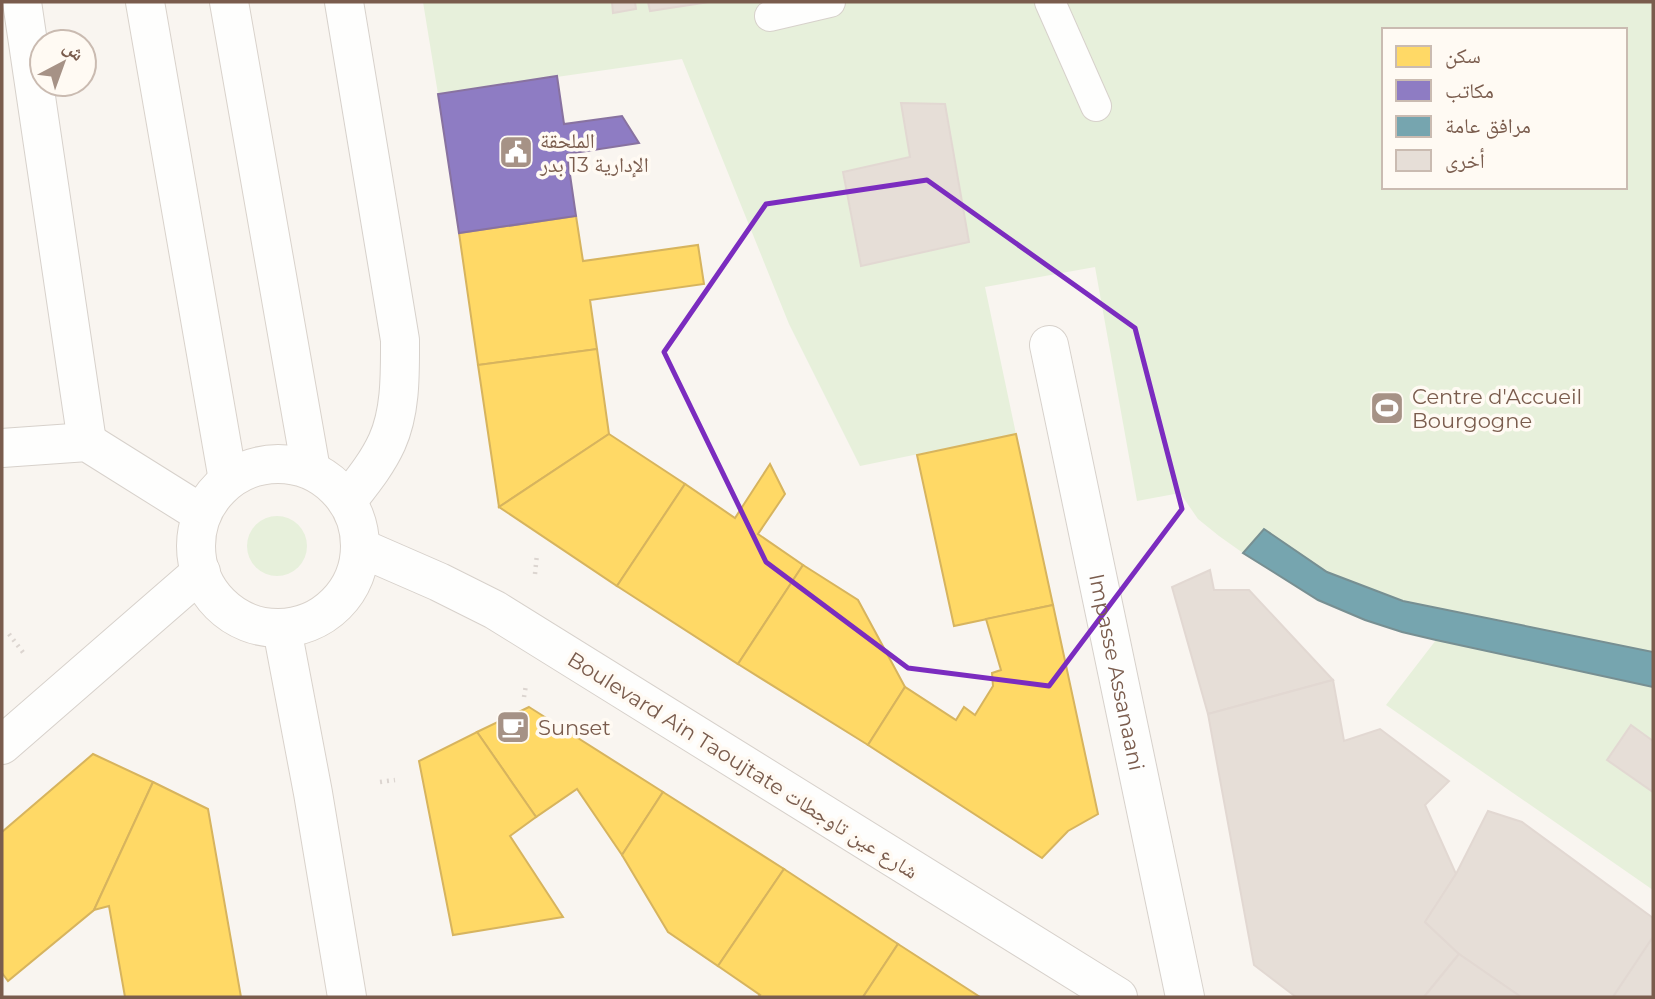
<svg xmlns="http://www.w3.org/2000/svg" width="1655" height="999" font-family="Montserrat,'Noto Naskh Arabic',sans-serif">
<rect width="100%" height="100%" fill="#f9f5f0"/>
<g fill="#e7f0db" fill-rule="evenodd">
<path d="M423 2H1653V890L1386 705 1436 640 1402 632 1365 620 1318 600 1243 553 1219 536 1198 519 1180 493 1137 501 1095 267 985 287 1016 434 860 466 789 324 682 59 438 94ZM1384 30H1625V187H1384Z"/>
<circle cx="277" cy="546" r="30"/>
</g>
<g fill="#ffd966" stroke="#d7b45e" stroke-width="2">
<polygon points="576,216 583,261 698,245 704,284 590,300 597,349 478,365 459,233"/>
<polygon points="597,349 609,434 499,507 478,365"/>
<polygon points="609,434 685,484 617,586 499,507"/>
<polygon points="1016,434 1053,605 954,626 917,455"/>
<polygon points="770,464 785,494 758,534 803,565 738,664 617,586 685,484 735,518"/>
<polygon points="803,565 858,600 905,687 868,745 738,664"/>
<polygon points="1053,605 1098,814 1068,831 1042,858 868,745 905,687 956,720 964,707 975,715 993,686 992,673 1001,670 986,619"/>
<polygon points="529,707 663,792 622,855 577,789 536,817 477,732"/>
<polygon points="477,732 536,817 510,836 563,917 453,935 419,761"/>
<polygon points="93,754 153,782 94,910 8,981 2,973 2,832"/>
<polygon points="153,782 208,809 241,997 125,997 109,906 94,910"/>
<polygon points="663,792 784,869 718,966 668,932 622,855"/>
<polygon points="784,869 898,944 863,997 758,997 760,995 718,966"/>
<polygon points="898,944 980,997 863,997"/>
</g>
<polygon fill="#8e7cc3" stroke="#8872a0" stroke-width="2" points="557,76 564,124 622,116 639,143 567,154 576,216 459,233 438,94"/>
<polygon fill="#76a5af" stroke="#778f92" stroke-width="2" points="1264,529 1327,572 1403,601 1653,652 1653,687 1436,640 1402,632 1365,620 1318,600 1243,553"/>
<g fill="#e6ded7" stroke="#e2d8d2" stroke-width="2">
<polygon points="612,2 635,2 636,9 613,13"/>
<polygon points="648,2 709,2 650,11"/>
<polygon points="901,103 945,104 969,242 861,266 843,172 910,157"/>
<polygon points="1210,570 1214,590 1249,590 1333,680 1208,714 1172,587"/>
<polygon points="1333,680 1344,741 1380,729 1449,781 1425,805 1456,874 1425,922 1459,954 1424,997 1296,997 1254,965 1208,714"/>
<polygon points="1631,725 1653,741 1653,792 1607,760"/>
<polygon points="1488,811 1522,822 1653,918 1653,937 1613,997 1521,997 1459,954 1425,922 1456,874"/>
<polygon points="1653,937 1653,997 1613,997"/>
<polygon points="1459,954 1521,997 1424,997"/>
</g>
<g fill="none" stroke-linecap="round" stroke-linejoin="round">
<g stroke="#d7d1cb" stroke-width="32">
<g id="service">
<polyline points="1050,2 1096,106"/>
<polyline points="770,16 830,2"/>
</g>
</g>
<g stroke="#d7d1cb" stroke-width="40">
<g id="minor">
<polyline points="22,2 87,442"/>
<path d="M344 2 400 340C400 373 401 411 387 442 377 464 362 482 348 500"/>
<path id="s1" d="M1049 345 1185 997"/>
<polyline points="2,448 87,442 202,514"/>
<polyline points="361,548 439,582 495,610 1118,997"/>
<polyline points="2,745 201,572"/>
</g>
</g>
<g stroke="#d9d2cb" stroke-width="40">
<g id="secondary">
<polyline points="145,2 228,480"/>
<polyline points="229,2 311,470"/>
<circle cx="278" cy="546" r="82"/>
<polyline points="282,629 313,793 347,997"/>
</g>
</g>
<g stroke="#dcd5d0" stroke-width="4.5" stroke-dasharray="2 5" stroke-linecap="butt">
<polyline points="535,574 537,554"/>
<polyline points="9,634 25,655"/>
<polyline points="524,697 526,685"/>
<polyline points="380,782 395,780"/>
</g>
<use href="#service" stroke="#fefefd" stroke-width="30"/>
<use href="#minor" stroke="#fefefd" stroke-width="38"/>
<use href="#secondary" stroke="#fefefd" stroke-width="38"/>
</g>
<path fill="none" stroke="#7b2cbf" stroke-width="5" stroke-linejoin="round" d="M927 180 1135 328 1182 509 1049 686 908 668 766 562 664 352 766 204Z"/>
<defs>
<g id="civic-square" transform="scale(1.75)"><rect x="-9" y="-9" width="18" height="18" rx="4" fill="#a69286" stroke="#fffaf3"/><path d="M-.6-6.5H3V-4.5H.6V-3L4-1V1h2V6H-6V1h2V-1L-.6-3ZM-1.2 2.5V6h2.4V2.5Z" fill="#fff"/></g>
<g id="stadium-square" transform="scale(1.75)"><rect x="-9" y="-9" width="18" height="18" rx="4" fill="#a69286" stroke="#fffaf3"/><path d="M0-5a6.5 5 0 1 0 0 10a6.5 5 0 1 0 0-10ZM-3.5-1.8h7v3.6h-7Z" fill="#fff"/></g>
<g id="cafe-square" transform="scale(1.75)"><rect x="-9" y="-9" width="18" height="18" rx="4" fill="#a69286" stroke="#fffaf3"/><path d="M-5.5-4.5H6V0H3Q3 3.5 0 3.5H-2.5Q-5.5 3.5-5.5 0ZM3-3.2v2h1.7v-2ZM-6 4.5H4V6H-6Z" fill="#fff"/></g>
</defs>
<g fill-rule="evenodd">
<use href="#civic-square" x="516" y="152"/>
<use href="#stadium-square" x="1387" y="408"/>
<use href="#cafe-square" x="513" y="727"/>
</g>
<g text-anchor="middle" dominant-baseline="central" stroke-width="7" stroke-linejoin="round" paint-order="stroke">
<g font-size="21" fill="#7a5c4d" stroke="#fffaf3" text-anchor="start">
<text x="540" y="140">الملحقة<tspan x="540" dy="24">الإدارية 13 بدر</tspan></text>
<text x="1412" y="396">Centre d'Accueil<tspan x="1412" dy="24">Bourgogne</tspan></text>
<text x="538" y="727">Sunset</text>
</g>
<g font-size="21" fill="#7a5c4d" stroke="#fffaf3">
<text stroke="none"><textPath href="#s1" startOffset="334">Impasse Assanaani</textPath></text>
<text transform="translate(743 765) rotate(32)">Boulevard Ain Taoujtate شارع عين تاوجطات</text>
</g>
</g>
<rect width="1655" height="999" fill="none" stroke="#7a5c4d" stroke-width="7"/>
<rect x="1382" y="28" width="245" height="161" fill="#fffaf3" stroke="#cabbb1" stroke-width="2"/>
<rect x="1396" y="46" width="35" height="21" fill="#ffd966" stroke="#cabbb1" stroke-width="2"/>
<text x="1445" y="63" font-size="21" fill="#7a5c4d">سكن</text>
<rect x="1396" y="80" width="35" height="21" fill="#8e7cc3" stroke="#cabbb1" stroke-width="2"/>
<text x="1445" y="98" font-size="21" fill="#7a5c4d">مكاتب</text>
<rect x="1396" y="116" width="35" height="21" fill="#76a5af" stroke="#cabbb1" stroke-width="2"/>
<text x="1445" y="133" font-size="21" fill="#7a5c4d">مرافق عامة</text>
<rect x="1396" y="150" width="35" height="21" fill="#e6ded7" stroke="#cabbb1" stroke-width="2"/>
<text x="1445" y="168" font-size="21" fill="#7a5c4d">أخرى</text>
<g transform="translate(63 63) rotate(41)"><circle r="33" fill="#fffaf3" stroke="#cabbb1" stroke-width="2"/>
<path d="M0-5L12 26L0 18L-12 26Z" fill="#a69286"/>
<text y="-10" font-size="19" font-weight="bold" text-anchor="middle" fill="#7a5c4d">ش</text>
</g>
</svg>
